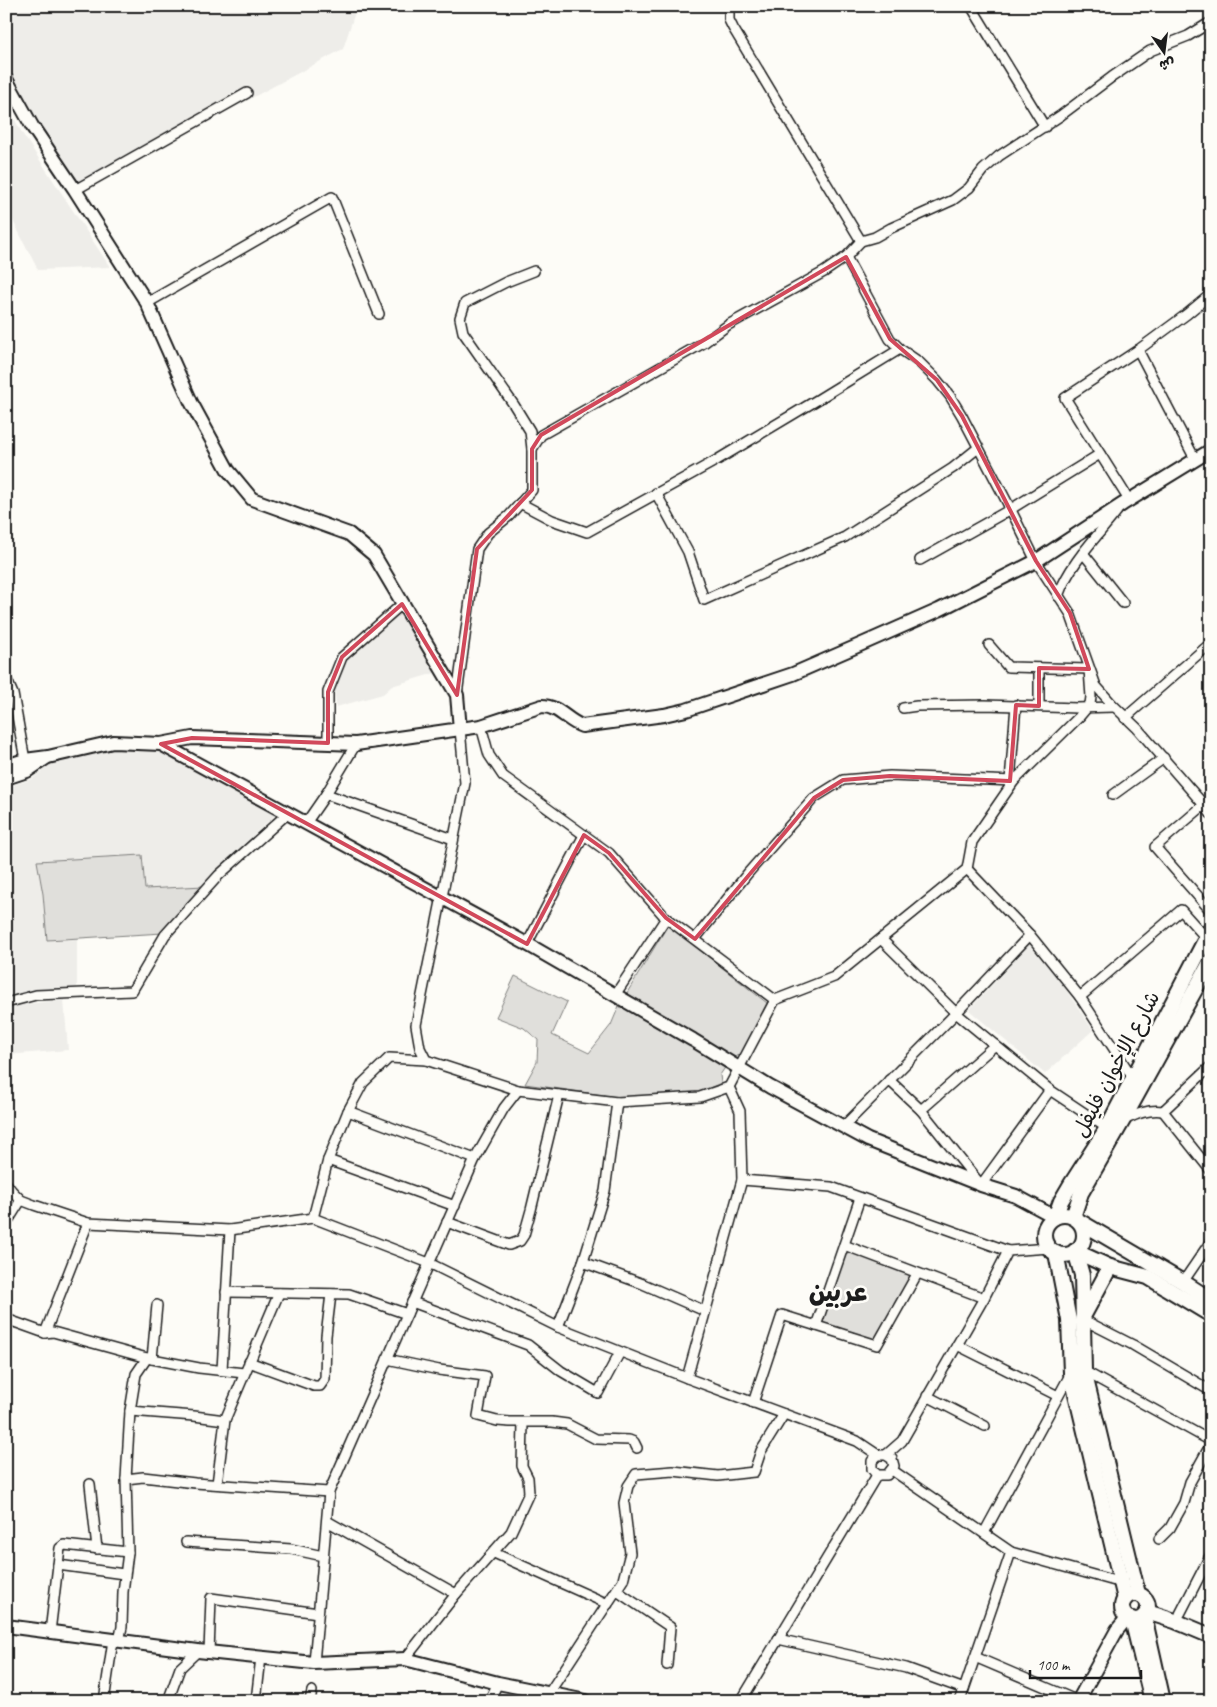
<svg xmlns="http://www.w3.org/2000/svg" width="1217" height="1707" font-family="Caveat,'Playpen Sans Arabic',sans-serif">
<rect width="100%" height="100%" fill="#fdfcf7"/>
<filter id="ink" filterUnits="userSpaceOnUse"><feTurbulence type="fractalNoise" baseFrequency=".02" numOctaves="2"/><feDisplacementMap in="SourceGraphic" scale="10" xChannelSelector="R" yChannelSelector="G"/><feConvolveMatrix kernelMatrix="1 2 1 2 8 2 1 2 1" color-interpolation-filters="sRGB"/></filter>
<g filter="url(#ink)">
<g fill="#eeede9">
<polygon points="24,6 357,6 343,49 84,188 34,125 6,76 6,21"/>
<polygon points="6,104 22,133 110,267 38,270 6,207"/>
<polygon points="400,608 438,672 392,686 383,694 336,707 334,684 348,657"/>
<polygon points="113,750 157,750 275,815 216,870 204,886 144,889 142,856 37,861 43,894 47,940 77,939 77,989 37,990 6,998 6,787 32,779 51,764"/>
<polygon points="1029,945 1060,981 1093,1030 1045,1074 969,1010"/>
<polygon points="64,1000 68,1050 6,1055 6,1008 23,1004"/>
</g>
<g fill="#e0dfdb" stroke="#7e7e7c">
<polygon points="142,855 145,889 204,886 163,933 47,940 43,894 37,861"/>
<polygon points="668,925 767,1003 743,1053 730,1060 720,1075 721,1083 698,1093 617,1097 525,1084 537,1062 538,1040 524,1028 496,1017 515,976 567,1002 552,1035 589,1053 611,1025 619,1006"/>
<polygon points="846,1250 912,1275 876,1342 820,1324"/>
</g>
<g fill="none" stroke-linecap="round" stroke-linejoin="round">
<g stroke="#1c1c1c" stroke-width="12">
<g id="street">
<polyline points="729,6 729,20 733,28 861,241"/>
<polyline points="971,6 1045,127"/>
<polyline points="75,190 247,93"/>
<polyline points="846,257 890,339 900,349 919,362 937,380 950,396 962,416 1008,504 1036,561 1070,613 1096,686 1112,704 1137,728 1204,805 1211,814"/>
<polyline points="147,303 332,197 379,314"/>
<polyline points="1138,350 1187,314 1211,294"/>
<polyline points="532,449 530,431 514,405 463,332 460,318 465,303 506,282 534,271"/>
<polyline points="656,493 688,552 704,600 845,537 953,468 978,448"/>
<polyline points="1129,500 1065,398 1138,350 1195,459"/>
<polyline points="520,503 552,520 587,532 717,460 817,400 900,349"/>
<polyline points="1083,553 1123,603"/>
<polyline points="920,560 1011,509 1100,454"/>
<path d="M1058 596C1070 563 1096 538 1117 511"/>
<polyline points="989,645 1008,667 1089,669"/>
<polyline points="1039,668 1039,706"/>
<polyline points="6,678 13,694 25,760"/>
<polyline points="457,695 477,549 488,533 509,516 532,490 532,449 541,435 705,342 728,325 824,272 846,257 861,241 875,237 891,228 953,200 969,188 983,170 999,156 1060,116 1112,77 1150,51 1188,36 1211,22"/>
<polyline points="903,708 917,706 985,705 1077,708 1114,707"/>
<polyline points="1125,718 1211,643"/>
<polyline points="481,726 489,755 503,776 609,853 666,918 775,1000"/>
<polyline points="460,729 465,783 416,1025 420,1048 426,1060 518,1090 617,1102 700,1097 729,1087 775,1000 834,977 967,869 972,842 1014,781 1079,717 1090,704 1091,697 1089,669"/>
<polyline points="328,743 328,692 342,657 402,604"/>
<polyline points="1010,781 1016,705"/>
<polyline points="326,794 453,839"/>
<polyline points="1113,795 1164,758"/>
<polyline points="1204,805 1155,847 1211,911"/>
<polyline points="306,823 326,794 356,744"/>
<polyline points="967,869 1030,935 1080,997 1133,1078"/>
<polyline points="695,939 748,873 814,798 843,780 890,776 1014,781"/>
<polyline points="881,939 956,1013 1050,1090 1107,1128"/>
<polyline points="527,944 584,835"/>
<polyline points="615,995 666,918"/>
<polyline points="1080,997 1181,910 1206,938"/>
<polyline points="6,1003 36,995 132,991 165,935 219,875 287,814"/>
<polyline points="889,1080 921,1110 981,1185 1050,1090"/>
<polyline points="921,1110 995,1045"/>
<polyline points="348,1111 475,1159"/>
<polyline points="1163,1111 1211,1171"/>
<path d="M1124 1120C1137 1114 1148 1109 1163 1111L1211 1066"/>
<polyline points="843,1127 956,1013 1030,935"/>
<polyline points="328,1160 455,1206"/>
<polyline points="742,1180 831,1187 1008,1251"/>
<polyline points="6,1183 12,1191 21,1200 34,1205 88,1223 230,1230 313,1218 429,1263 558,1327 687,1378 857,1441 878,1455 886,1455 892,1459 894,1466 887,1475 877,1475 872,1469 872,1461 878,1455"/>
<polyline points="313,1218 328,1160 348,1111 363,1083 389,1058 426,1060"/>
<polyline points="447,1222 509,1245 520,1241 524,1235 531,1210 559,1095"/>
<polyline points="6,1224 21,1200"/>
<polyline points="844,1245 984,1298"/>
<polyline points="583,1262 643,1284 705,1311"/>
<polyline points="1183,1282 1211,1241"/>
<polyline points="226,1292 349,1294 407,1314"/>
<polyline points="412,1302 528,1345 561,1371 598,1393 620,1352"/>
<polyline points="1080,1318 1133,1345 1211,1391"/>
<polyline points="6,1319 45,1333 53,1332 147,1358 199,1368 244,1373"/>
<polyline points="816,1326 860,1198"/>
<polyline points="558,1327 583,1262 605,1191 617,1102"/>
<polyline points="45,1333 88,1223"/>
<polyline points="957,1345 1058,1396"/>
<polyline points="152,1359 157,1305"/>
<polyline points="387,1359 439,1370 485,1376 478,1416 497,1421 510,1422 552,1422 567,1424 596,1439 629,1440 634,1442 637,1448"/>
<polyline points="249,1362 314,1386 320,1386 325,1379 326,1336 331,1294"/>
<polyline points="222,1370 230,1230"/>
<polyline points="1084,1371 1211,1441"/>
<polyline points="687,1378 742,1180 740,1111 729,1087"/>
<polyline points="927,1396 985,1426"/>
<polyline points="753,1403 782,1315 877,1345 917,1274"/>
<polyline points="130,1411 194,1416 225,1420"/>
<polyline points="886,1455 902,1441 984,1298 1008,1251 1050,1248"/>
<polyline points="892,1470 1011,1552 1122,1583"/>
<polyline points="126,1479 143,1477 195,1483 329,1492"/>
<polyline points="90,1484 97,1549"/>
<polyline points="217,1484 225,1420 279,1293"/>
<polyline points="327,1521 456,1594"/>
<polyline points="984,1533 1071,1373"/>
<polyline points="1159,1539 1170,1528 1184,1503 1190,1482 1211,1444"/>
<polyline points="186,1542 291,1549 323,1556"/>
<polyline points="494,1553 608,1604"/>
<polyline points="58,1565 124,1574"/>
<polyline points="617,1591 670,1627 667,1665"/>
<polyline points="1180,1614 1211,1554"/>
<polyline points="50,1632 60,1548 64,1545 128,1552"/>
<polyline points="778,1639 906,1668 964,1689"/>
<polyline points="119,1641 122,1627 123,1592 128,1552 126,1479 130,1411 136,1374 147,1358"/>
<polyline points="209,1652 211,1598 318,1613"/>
<polyline points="975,1657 1078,1701"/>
<polyline points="405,1659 456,1594 511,1532 529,1493 528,1478 522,1466 523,1423"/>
<polyline points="314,1663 329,1492 475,1159 504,1108 518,1090"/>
<polyline points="549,1693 623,1580 630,1553 624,1503 628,1486 636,1474 673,1471 718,1476 754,1472 761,1451 784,1414"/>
<polyline points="104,1701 113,1640"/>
<polyline points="168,1701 180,1668 198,1651"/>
<polyline points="256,1701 261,1657"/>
<polyline points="310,1701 312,1691"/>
<polyline points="489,1701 498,1683"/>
<polyline points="741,1701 877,1475"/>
<polyline points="960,1701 1011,1552"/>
</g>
</g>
<g stroke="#1c1c1c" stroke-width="16">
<g id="secondary">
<polyline points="6,79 32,126 75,190 147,303 191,402 228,470 252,499 349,534 374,555 457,695 460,729"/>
<path d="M161 744 192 738 356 744 481 726 542 706C559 706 567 721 582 726L664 715 686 710 793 674 862 644 939 610 1036 561 1123 504 1211 450"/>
<polyline points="6,766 25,760 48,757 113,742 161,744 527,944 693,1040 770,1087 868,1140 981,1185 1016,1196 1055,1217"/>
<polyline points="6,778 27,771 46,758"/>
<polyline points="6,1626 198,1651 314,1663 405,1659 498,1683 586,1701"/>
<polyline points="1078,1701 1117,1630 1128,1617"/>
</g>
</g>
<g stroke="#1c1c1c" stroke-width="18">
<g id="primary">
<circle cx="1064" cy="1235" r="20"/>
<polyline points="1055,1217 1061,1201 1071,1184 1107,1128 1211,929"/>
<polyline points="1073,1217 1081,1193 1123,1120 1211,961"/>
<polyline points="1079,1221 1183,1282 1211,1300"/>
<polyline points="1075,1251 1082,1275 1084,1371 1138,1594"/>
<polyline points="1075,1251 1110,1267 1148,1277 1211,1315"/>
<polyline points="1056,1253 1069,1320 1071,1373 1125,1599"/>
<polyline points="1084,1315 1110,1267"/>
<circle cx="1135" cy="1607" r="13"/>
<polyline points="1147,1612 1175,1621 1211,1636"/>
<polyline points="1144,1616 1163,1701"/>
<polyline points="1132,1619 1152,1701"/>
</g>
</g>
<use href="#street" stroke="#fdfcf7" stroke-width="9"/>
<use href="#secondary" stroke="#fdfcf7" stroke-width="12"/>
<use href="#primary" stroke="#fdfcf7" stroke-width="14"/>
</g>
</g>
<path fill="none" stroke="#d1495b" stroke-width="4" stroke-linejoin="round" d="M846 257 890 339 937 380 962 416 1036 561 1070 613 1089 669 1039 668V706L1016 705 1010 781 890 776 843 780 814 798 695 939 666 918 609 853 584 835 527 944 161 744 192 738 328 743V692L342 657 402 604 457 695 477 549 532 490V449L541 435Z"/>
<g text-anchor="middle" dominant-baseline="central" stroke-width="5" stroke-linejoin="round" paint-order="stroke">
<g font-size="21" fill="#1c1c1c" stroke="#fdfcf7">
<text transform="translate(1116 1064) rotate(-62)">شارع الإخوان فليفل</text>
</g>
<g font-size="26" font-weight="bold" fill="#1c1c1c" stroke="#fdfcf7">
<text x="838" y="1292">عربين</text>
</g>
</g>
<rect width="1217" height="1707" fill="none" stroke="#fdfcf7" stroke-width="25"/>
<rect x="12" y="12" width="1192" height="1682" fill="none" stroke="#1c1c1c" stroke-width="2" filter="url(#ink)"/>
<g transform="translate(1164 52) rotate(166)" stroke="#fdfcf7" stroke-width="4" paint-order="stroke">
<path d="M0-4L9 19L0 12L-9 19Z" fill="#1c1c1c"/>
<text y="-8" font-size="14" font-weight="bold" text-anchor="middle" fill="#1c1c1c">ش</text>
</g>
<path d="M1030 1670v8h111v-8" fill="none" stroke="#1c1c1c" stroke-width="2.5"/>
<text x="1037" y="1670" font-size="15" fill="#1c1c1c" stroke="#fdfcf7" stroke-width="4" paint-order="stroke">100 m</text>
</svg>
